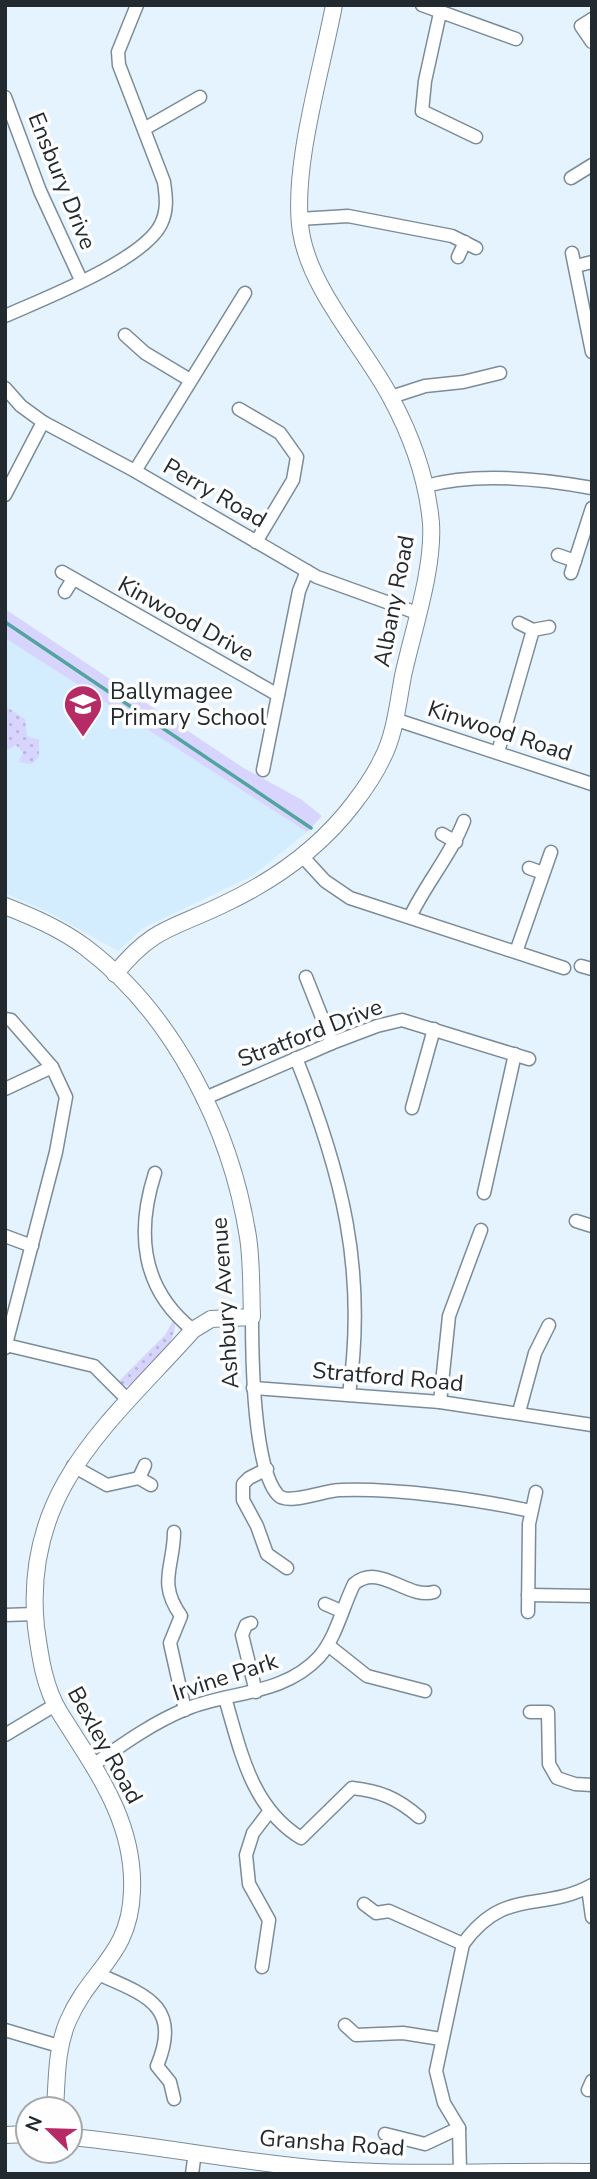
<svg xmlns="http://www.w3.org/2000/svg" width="597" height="2179" font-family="'Nunito Sans',sans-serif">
<defs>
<pattern id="grass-dots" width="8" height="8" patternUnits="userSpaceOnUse" patternTransform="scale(1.75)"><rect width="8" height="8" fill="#d7d5fd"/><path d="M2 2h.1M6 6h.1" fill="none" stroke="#b8b7d9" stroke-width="1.8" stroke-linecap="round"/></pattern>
</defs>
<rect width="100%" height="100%" fill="#e4f3fe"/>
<polygon fill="#d3edff" points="8,640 307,832 252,876 143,928 118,951 50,913 5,893 5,644"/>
<g fill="url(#grass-dots)">
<polygon points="5,706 25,719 27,736 39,740 39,757 32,764 19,762 23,753 16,745 7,750 5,759"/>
<path d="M174 1319C181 1343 145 1372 128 1386L117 1383 165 1335Z"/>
</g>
<polygon fill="#d7d5fd" points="5,609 242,767 302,800 322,816 307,832 5,638"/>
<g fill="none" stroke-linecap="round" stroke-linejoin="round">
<polyline stroke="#52a49f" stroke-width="3.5" points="5,622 311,828"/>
<g stroke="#7b8c98" stroke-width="15">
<g id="street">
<polyline points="422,5 516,39"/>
<polyline points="440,13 425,81 422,111 476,137"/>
<polyline points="592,19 581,26 592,42"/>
<polyline points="5,97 40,191 81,280"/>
<polyline points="144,129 200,97"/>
<polyline points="571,178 592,165"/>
<polyline points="299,219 348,216 452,236 476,248"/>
<polyline points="572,253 592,352"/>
<polyline points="458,257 465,242"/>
<polyline points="576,266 592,262"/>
<path d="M5 316C43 299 144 260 161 224 168 210 166 196 164 182L119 65 118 52 137 5"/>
<polyline points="125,335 145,353 190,380"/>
<polyline points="5,388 21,406 43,422 135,471 317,577 417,613"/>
<polyline points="391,397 425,386 463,382 500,373"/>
<polyline points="239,409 280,433 297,457 293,480 256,542"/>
<polyline points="135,471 245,293"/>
<path d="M426 486C476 472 542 479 592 488"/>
<polyline points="5,495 43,422"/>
<polyline points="558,555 575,561"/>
<polyline points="62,572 278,695"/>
<polyline points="571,573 592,508"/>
<polyline points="65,592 73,579"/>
<polyline points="519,623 533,630 549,627"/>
<polyline points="394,719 592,784"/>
<polyline points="498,752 533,630"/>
<polyline points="263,770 299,591 307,571"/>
<polyline points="442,834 456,842"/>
<polyline points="303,857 325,881 350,898 564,968"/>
<polyline points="529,868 543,873"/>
<path d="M410 917C426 883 451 855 464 821"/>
<polyline points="516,952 551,852"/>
<polyline points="581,966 592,969"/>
<polyline points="306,977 332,1043"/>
<polyline points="5,1019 11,1020 52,1067 66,1097 56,1152 5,1348"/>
<path d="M296 1058C342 1173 367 1270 349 1394"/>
<polyline points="5,1089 52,1067"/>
<polyline points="203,1099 332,1043 377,1026 402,1020 529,1059"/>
<polyline points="412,1108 434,1029"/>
<path d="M155 1173C136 1232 141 1289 193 1330"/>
<polyline points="484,1193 515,1054"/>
<polyline points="576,1221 592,1226"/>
<polyline points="5,1236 32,1246"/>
<path d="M252 1317C252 1354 253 1468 278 1495 288 1506 325 1490 340 1490 396 1488 476 1499 531 1511"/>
<polyline points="6,1345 94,1366 128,1400"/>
<polyline points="253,1388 440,1402 592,1425"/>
<polyline points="440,1402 449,1316 481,1230"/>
<polyline points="519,1412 535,1353 549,1325"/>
<polyline points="145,1465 139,1478 151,1485"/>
<polyline points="73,1466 107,1485 139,1478"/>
<polyline points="267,1469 249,1478 243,1484 243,1500 257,1526 267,1554 287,1568"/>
<path d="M174 1532C174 1567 157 1582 181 1616L170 1643 185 1710"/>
<polyline points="528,1595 592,1596"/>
<polyline points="325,1604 341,1611"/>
<polyline points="528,1612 529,1524 536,1492"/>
<polyline points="5,1615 35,1614"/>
<polyline points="251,1623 246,1625 242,1635 256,1692"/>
<polyline points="328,1645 367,1676 425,1691"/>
<path d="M225 1698C241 1752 251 1807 301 1838L352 1788C380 1791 397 1798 419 1817"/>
<polyline points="530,1712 548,1712 549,1764 557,1778 575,1784 592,1785"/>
<polyline points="5,1735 55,1705"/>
<path d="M93 1765C123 1744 152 1723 186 1709 231 1691 284 1695 319 1657 336 1638 343 1606 354 1584 380 1562 407 1600 434 1592"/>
<polyline points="588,1888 592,1917"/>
<polyline points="364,1904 376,1913 389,1911 463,1944"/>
<polyline points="262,1967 269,1920 249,1884 246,1855 253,1833 269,1812"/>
<path d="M98 1974C146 1995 182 2006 157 2066L170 2082 174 2099"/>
<polyline points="345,2025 356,2035 403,2033 441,2039"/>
<polyline points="5,2030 59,2046"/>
<polyline points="588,2090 592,2081"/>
<polyline points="385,2134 425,2144 459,2128"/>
<path d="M460 2171 459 2128 444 2103 436 2071 463 1944C505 1886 541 1913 592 1885"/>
<polyline points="192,2174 195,2152"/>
</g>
</g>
<g stroke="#7b8c98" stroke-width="18">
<g id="secondary">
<path d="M5 906C33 917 61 929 85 947 174 1014 231 1129 248 1237 252 1263 251 1291 252 1317L211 1319 193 1330C111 1422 22 1489 36 1627 40 1656 44 1687 60 1713 95 1769 135 1821 132 1891 130 1956 91 1968 68 2021 56 2049 57 2079 55 2109"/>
<path d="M115 974C154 926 173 929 224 904 275 880 320 848 354 803 364 790 375 774 382 759 395 735 398 702 403 676 413 630 434 569 431 523 427 479 412 437 391 398 364 347 310 290 301 232 291 170 322 69 334 5"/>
<polyline points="5,2135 28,2134"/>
<path d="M70 2137C159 2145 246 2164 335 2170 420 2176 506 2170 592 2172"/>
</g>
</g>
<use href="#street" stroke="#fff" stroke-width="12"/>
<use href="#secondary" stroke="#fff" stroke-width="16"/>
</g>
<defs>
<g id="school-pin" transform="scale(2.0125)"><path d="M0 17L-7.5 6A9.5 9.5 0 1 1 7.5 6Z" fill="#b62b66" stroke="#fefefe"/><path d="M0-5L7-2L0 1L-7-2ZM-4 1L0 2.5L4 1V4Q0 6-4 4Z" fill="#fff"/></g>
</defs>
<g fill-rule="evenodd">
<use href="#school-pin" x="83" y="704"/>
</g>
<g text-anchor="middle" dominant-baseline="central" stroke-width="7" stroke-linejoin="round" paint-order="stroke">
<g font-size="23" fill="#232a2f" stroke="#fefefe">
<text transform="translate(62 181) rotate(68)">Ensbury Drive</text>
<text transform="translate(215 493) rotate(30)">Perry Road</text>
<text transform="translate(394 601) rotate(-79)">Albany Road</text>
<text transform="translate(186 619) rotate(29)">Kinwood Drive</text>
<text transform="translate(500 731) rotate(18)">Kinwood Road</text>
<text transform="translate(310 1033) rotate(-21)">Stratford Drive</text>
<text transform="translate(225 1303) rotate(-94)">Ashbury Avenue</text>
<text transform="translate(388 1377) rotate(5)">Stratford Road</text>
<text transform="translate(225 1677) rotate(-18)">Irvine Park</text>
<text transform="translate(105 1745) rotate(61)">Bexley Road</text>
<text transform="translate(332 2143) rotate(4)">Gransha Road</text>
</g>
<g font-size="23" fill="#232a2f" stroke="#fefefe" text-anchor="start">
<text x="110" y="691">Ballymagee<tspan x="110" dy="26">Primary School</tspan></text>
</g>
</g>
<rect width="597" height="2179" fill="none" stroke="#232a2f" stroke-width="14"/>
<g transform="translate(49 2130) rotate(293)"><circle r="33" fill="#fefefe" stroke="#a6a9ab" stroke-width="2"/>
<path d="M0-5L12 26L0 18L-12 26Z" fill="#b62b66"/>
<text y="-10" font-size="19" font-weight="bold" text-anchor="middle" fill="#232a2f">N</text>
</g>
</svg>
